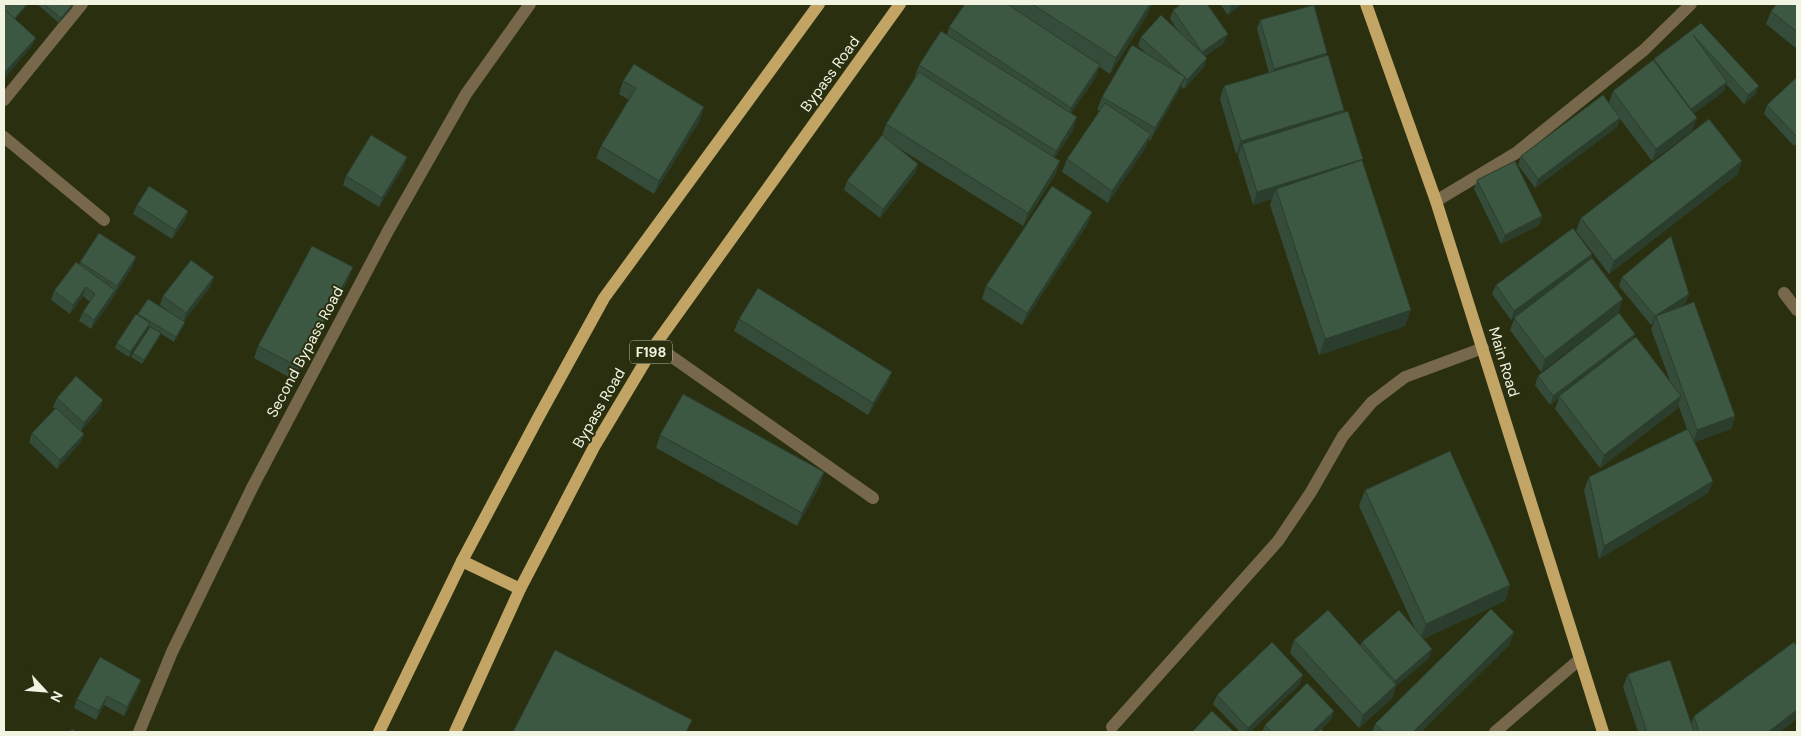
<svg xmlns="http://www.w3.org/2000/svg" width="1801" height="736" font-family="'DM Sans',sans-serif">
<rect width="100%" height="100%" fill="#2a2f10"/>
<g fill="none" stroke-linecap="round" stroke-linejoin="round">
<g stroke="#77684b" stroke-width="12">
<polyline points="1436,201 1516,153 1644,50 1691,4"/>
<polyline points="1784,293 1797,310"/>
<polyline points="655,345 873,498"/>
<polyline points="1112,727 1278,541 1311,492 1343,436 1372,402 1405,377 1483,348"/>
<polyline points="1495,732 1580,659"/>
</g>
<g stroke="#77684b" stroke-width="12">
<polyline points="4,100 82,4"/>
<polyline points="4,137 104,220"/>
<polyline points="139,732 172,652 253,486 388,231 466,94 530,4"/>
</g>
<g stroke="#c2a465" stroke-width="12">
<polyline points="1366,4 1436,201 1603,732"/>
<polyline points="462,561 520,589"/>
<polyline points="379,732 462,561 538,418 604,298 819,4"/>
<polyline points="455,732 520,589 594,447 655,345 900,4"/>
</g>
</g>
<g fill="#344c39">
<polygon points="37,4 73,4 72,8 59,23"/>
<polygon points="965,4 1152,4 1147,15 1110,74 1099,67 1095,78 1071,113 1073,130 1055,157 1056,173 1023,226 897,147 918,164 915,173 880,218 844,190 847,181 882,136 886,124 915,78 914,78 919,65 947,35 949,27"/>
<polygon points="1220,4 1242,4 1228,15"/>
<polygon points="1797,4 1797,49 1766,24 1771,11"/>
<polygon points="1173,10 1224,43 1205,56 1204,67 1184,89 1181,86 1150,141 1148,140 1146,147 1108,203 1062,172 1067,159 1100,111 1097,110 1102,97 1146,53 1138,46 1141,37 1178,31 1170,19"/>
<polygon points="1260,20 1326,56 1344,112 1362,161 1405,326 1319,355 1270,205 1272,199 1253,205 1238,156 1239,153 1236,154 1220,99 1224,86 1269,73 1257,29"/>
<polygon points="1701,23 1755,95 1744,104 1726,84 1724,91 1693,114 1692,131 1652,161 1620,119 1617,127 1535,188 1518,165 1521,156 1609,103 1613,91 1654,61 1654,59"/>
<polygon points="1797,77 1797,143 1794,146 1764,114 1767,105"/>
<polygon points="623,81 700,120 654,194 596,158 601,146 629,100 619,94"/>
<polygon points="407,157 404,166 379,207 343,185 346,176"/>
<polygon points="1738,174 1609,274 1576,231 1581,218"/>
<polygon points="1477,180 1542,216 1539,225 1501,244 1474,189"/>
<polygon points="137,205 188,211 185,220 172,239 133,214"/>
<polygon points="1092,212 1087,225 1022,325 982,299 986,286"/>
<polygon points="1592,254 1591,259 1619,312 1541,372 1510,330 1515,317 1511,320 1492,294 1496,285"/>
<polygon points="80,262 133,266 114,295 112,299 91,329 79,321 83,312 90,302 83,296 70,314 51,300 54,291 79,265"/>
<polygon points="1622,277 1686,303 1680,307 1735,416 1731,429 1694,442 1713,481 1708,493 1599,559 1584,490 1589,477 1687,429 1678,404 1677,409 1600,468 1555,409 1559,398 1550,405 1535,385 1538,376 1633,340 1670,381 1651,329 1653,324 1651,325 1619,286"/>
<polygon points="348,280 294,380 254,358 258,346"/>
<polygon points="211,286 184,321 185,322 183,326 174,342 160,333 159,338 142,364 131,357 133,353 150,327 149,326 129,357 115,348 117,343 138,315 148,299 169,312 160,305 163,296"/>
<polygon points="739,319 887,384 868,415 734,331"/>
<polygon points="57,398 100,409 81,431 84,434 80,443 57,469 29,442 32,433 55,409 53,407"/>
<polygon points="660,435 824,472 820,485 797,526 656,448"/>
<polygon points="1365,490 1510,585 1505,601 1423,639 1429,658 1396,686 1392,698 1359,728 1290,653 1294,640 1360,646 1362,642 1415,629 1359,506"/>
<polygon points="1514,632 1509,645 1421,732 1372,732 1375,724"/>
<polygon points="1628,674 1691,723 1694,716 1780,732 1638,732 1623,687"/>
<polygon points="1300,684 1250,732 1240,732 1213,704 1217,695"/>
<polygon points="138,689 124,716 104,705 96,720 74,708 77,699"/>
<polygon points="1331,720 1321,729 1324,732 1262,732 1265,725"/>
</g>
<g fill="#2b3e2e">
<polygon points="27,4 29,4 12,23 14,19"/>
<polygon points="73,4 72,8 59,23 61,18"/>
<polygon points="1150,4 1152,4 1147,15 1110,74 1116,58"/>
<polygon points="1232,4 1242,4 1228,15"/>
<polygon points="1228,34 1224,43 1198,61 1202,52"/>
<polygon points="36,38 32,46 4,79 4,73"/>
<polygon points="1327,53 1324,62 1271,78 1274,69"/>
<polygon points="1207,58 1204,67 1184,89 1187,80"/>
<polygon points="1100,65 1095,78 1066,121 1071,108"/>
<polygon points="1185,77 1180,89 1150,141 1155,128"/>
<polygon points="1727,82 1724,91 1688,118 1691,109"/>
<polygon points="1759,86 1755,95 1744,104 1748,95"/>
<polygon points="704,107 700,120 654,194 659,181"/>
<polygon points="1344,110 1340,123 1242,144 1239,153 1236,154 1241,141"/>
<polygon points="1077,117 1073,130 1051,164 1056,151"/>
<polygon points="1620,118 1617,127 1535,188 1538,179"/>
<polygon points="1697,118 1692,131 1652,161 1656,149"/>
<polygon points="1151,134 1146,147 1108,203 1112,191"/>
<polygon points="407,157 404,166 379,207 382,198"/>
<polygon points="1363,159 1358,172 1276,189 1272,199 1253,205 1257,192"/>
<polygon points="1060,161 1056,173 1023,226 1028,213"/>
<polygon points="1742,161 1738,174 1609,274 1614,261"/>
<polygon points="918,164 915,173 880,218 883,209"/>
<polygon points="188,211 185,220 172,239 175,230"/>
<polygon points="1092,212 1087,225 1022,325 1027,313"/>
<polygon points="1542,216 1539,225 1501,244 1505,235"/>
<polygon points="1592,254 1589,263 1511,320 1514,311"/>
<polygon points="136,257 133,266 114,295 117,286"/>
<polygon points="353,267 348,280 294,380 299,367"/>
<polygon points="214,277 211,286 183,322 186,313"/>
<polygon points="86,287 83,296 70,314 73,305"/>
<polygon points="115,290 112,299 91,329 94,320"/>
<polygon points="1689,294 1686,303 1657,321 1656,316 1653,324 1651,325 1655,316"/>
<polygon points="1623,299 1619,312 1541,372 1545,359"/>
<polygon points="1411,310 1405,326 1319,355 1325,339"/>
<polygon points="185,322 183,326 174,342 176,337"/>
<polygon points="150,323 148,328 129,357 130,352"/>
<polygon points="161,333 159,338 142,364 144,360"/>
<polygon points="1635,334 1632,343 1559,396 1559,398 1550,405 1553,396"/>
<polygon points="892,372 887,384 868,415 873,403"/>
<polygon points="1681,396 1677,409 1600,468 1604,455"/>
<polygon points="103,400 100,409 80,432 84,423"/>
<polygon points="1735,416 1731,429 1693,443 1697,430"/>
<polygon points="84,434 80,443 57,469 60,460"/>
<polygon points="824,472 820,485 797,526 802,513"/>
<polygon points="1713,481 1708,493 1599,559 1604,546"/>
<polygon points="1510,585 1505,601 1420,640 1426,624"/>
<polygon points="1514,632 1509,645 1421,732 1413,732"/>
<polygon points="1432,649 1429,658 1396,686 1392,698 1359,728 1363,715 1392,689 1395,681"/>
<polygon points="1303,675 1300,684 1250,732 1246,732 1248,728"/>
<polygon points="141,680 138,689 124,716 127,707"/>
<polygon points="107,696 104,705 96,720 99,711"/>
<polygon points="1797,710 1797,719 1780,732 1768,732"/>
<polygon points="1334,711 1331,720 1318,732 1312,732"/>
</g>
<g fill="#3d5842" stroke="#2b3e2e">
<polygon points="4,4 27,4 14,19 4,9"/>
<polygon points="44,4 73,4 61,18"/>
<polygon points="965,4 1007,4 1100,65 1071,108 949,27"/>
<polygon points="1032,4 1150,4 1116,58"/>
<polygon points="1181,4 1207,4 1228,34 1202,52 1173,10"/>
<polygon points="1777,4 1797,4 1797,32 1771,11"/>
<polygon points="1314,5 1327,53 1274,69 1260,20"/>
<polygon points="4,9 36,38 4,73"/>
<polygon points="1161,15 1207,58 1187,80 1185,77 1182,75 1141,37"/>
<polygon points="1701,23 1759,86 1748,95 1693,35 1727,82 1691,109 1654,59"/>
<polygon points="941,31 1077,117 1056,151 919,65"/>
<polygon points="1132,45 1185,77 1155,128 1102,97"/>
<polygon points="1328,55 1344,110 1241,141 1224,86"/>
<polygon points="1653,60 1697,118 1656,149 1613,91"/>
<polygon points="634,64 704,107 659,181 601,146 636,88 623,81"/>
<polygon points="919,72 1060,161 1028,213 886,124"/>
<polygon points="1797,77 1797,137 1767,105"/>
<polygon points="1603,95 1620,118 1538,179 1521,156"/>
<polygon points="1105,103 1151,134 1112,191 1067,159"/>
<polygon points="1348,111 1363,159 1257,192 1242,144"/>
<polygon points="1709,119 1742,161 1614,261 1581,218"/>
<polygon points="371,135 407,157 382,198 346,176"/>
<polygon points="882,135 918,164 883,209 847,181"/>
<polygon points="1362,160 1411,310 1325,339 1276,189"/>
<polygon points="1515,161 1542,216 1505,235 1477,180"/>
<polygon points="149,186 188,211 175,230 137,205"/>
<polygon points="1052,186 1092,212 1027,313 986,286"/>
<polygon points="1573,228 1592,254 1514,311 1496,285"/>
<polygon points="99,233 136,257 117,286 80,262"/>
<polygon points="1671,236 1689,294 1655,316 1622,277"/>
<polygon points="312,246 353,267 299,367 258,346"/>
<polygon points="1592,258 1623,299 1545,359 1514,318"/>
<polygon points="191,260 214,277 186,313 163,296"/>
<polygon points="76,262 115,290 94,320 83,312 95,294 86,287 73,305 54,291"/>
<polygon points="758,288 892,372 873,403 739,319"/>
<polygon points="148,299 185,322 176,337 138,314"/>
<polygon points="1694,302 1735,416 1697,430 1656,316"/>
<polygon points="1619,313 1635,334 1553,396 1538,376"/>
<polygon points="136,314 150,323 130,352 117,343"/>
<polygon points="150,327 161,333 144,360 133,353"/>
<polygon points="1636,337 1681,396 1604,455 1559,396"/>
<polygon points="76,376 103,400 84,423 57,398"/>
<polygon points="683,394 824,472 802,513 660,435"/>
<polygon points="56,408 84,434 60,460 32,433"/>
<polygon points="1688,429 1713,481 1604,546 1589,477"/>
<polygon points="1450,451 1510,585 1426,624 1365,490"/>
<polygon points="1491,609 1514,632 1413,732 1384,732 1375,724"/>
<polygon points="1328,610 1396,685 1363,715 1294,640"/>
<polygon points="1399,610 1432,649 1395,681 1362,642"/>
<polygon points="1272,642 1303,675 1248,728 1217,695"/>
<polygon points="1794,642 1797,646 1797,710 1768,732 1699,732 1694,716"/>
<polygon points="555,650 692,720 686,732 513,732"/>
<polygon points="100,657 141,680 127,707 107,696 99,711 77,699"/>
<polygon points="1670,660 1694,732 1647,732 1628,674"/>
<polygon points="1307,683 1334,711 1312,732 1272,732 1265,725"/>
<polygon points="1212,711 1234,732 1192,732"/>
<polygon points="72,729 76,732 70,732"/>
<polygon points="1321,729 1324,732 1317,732"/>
</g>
<g text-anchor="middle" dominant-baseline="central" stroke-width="4" stroke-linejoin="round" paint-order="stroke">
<rect fill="#2a2f10" stroke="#b5b9a2" stroke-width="1" x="630" y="340.5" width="42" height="23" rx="4"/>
<g font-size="14" font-weight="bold" fill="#f0f4e1">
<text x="651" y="352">F198</text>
</g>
<g font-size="15" fill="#f0f4e1" stroke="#2a2f10">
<text transform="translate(830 74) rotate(-54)">Bypass Road</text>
<text transform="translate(305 352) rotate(-62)">Second Bypass Road</text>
<text transform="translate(1504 362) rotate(73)">Main Road</text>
<text transform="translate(599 408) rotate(-60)">Bypass Road</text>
</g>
</g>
<rect width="1801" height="736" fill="none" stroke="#f0f4e1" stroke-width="10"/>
<g transform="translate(45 691) rotate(116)" stroke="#2a2f10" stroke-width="4" paint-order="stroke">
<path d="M0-4L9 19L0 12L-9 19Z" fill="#f0f4e1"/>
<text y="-8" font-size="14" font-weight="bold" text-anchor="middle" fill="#f0f4e1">N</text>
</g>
</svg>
